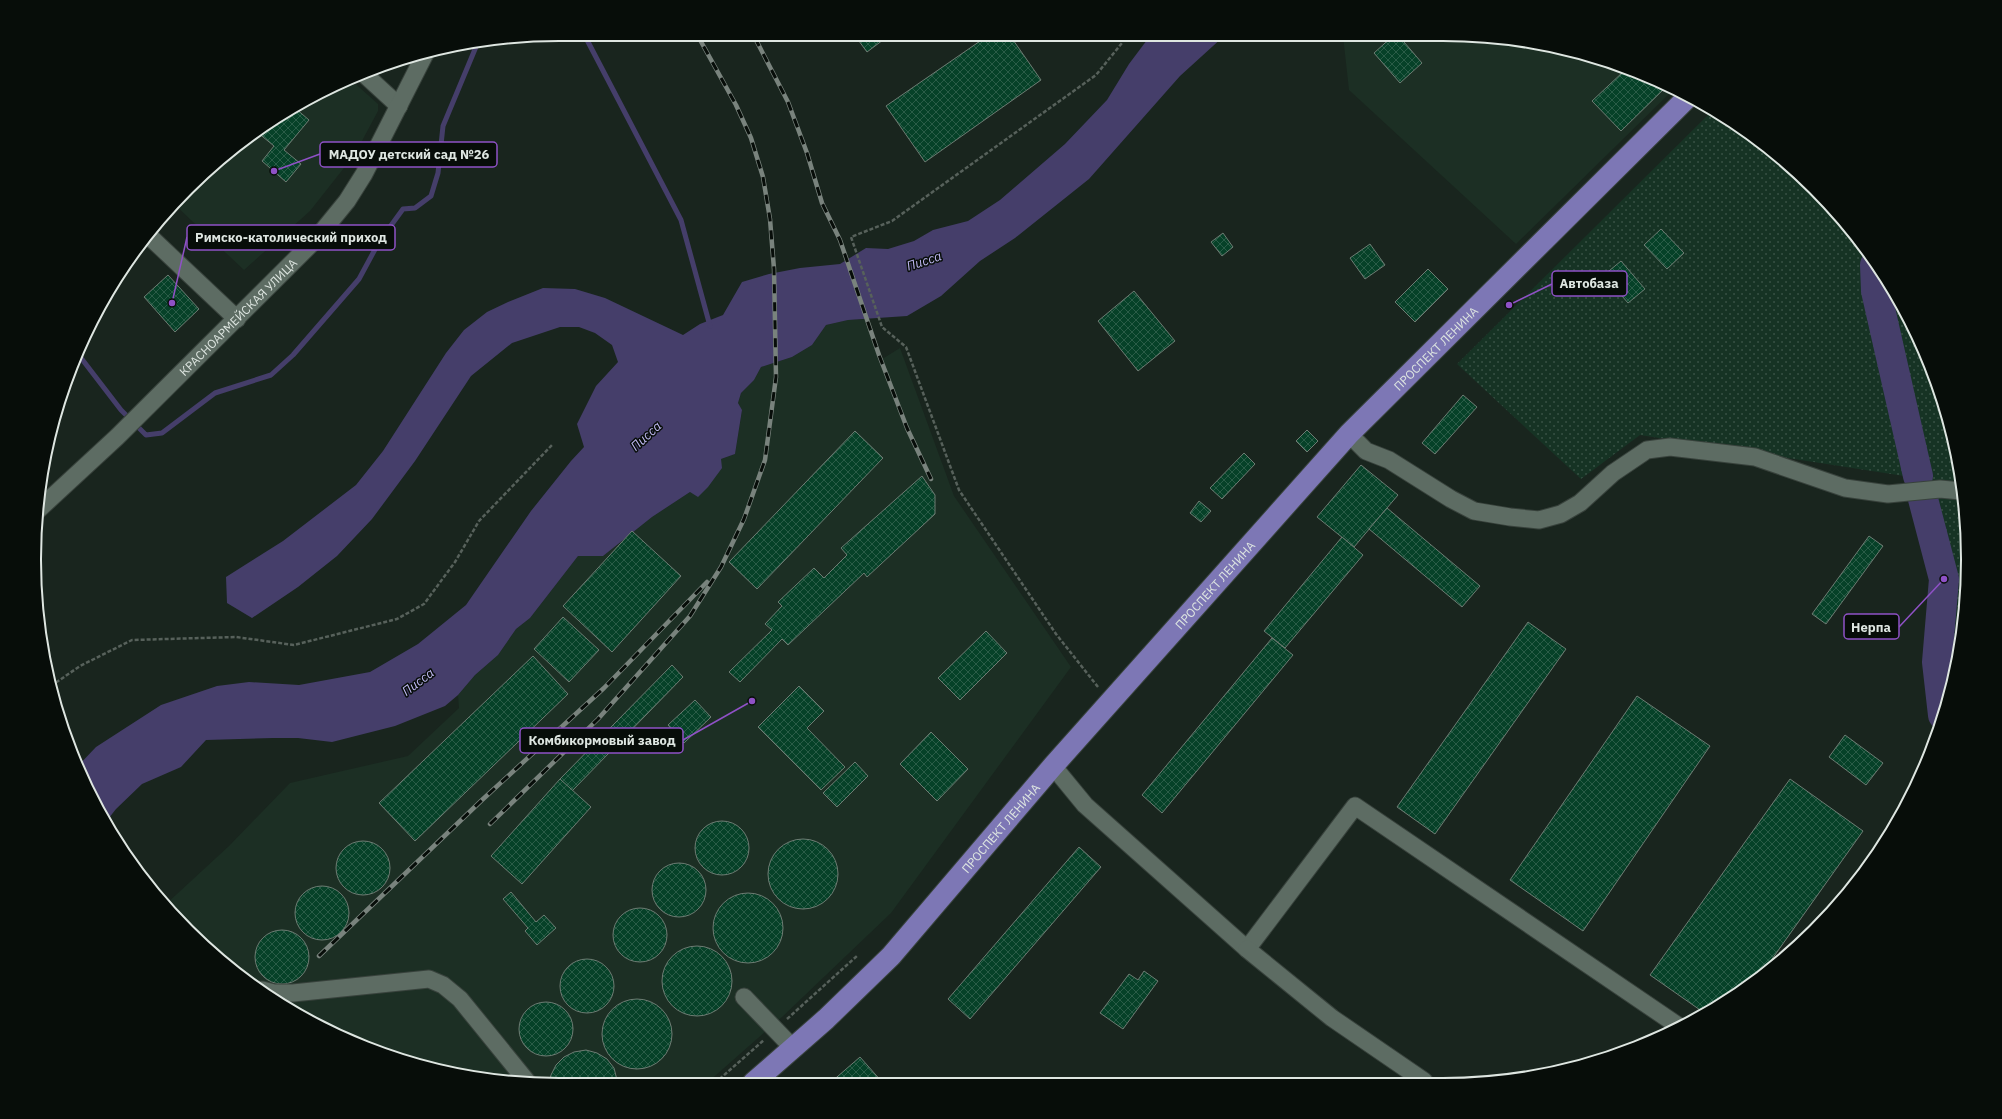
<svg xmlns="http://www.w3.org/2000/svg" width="2002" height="1119" font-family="'IBM Plex Sans',sans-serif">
<defs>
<pattern id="grass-dots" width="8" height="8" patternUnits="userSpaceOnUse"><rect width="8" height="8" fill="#163324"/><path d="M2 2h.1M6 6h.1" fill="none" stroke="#375144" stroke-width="1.8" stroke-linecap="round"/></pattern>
<pattern id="building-cross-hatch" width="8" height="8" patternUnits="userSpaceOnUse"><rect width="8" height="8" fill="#064128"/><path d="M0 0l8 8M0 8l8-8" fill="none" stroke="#2a5c47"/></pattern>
</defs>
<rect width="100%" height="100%" fill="#19251e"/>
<g fill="#1c2f24">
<polygon points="1477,35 1579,52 1672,91 1516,244 1349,90 1343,36"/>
<polygon points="350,79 378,104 378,111 355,154 310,211 244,270 174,204 188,188 240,142 327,88"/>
<polygon points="865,319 879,361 900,348 954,496 1071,667 891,913 782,1017 707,1083 525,1084 423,1067 297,1014 213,955 164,906 229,846 290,783 408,756 459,708 458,695 475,675 498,655 516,629 530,618 578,556 603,556 652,517 690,492 698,496 721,459 735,454 742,411 738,403 741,393 754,380 761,367 792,357 812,345 826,325 848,320"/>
</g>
<polygon fill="url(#grass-dots)" points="1713,110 1789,165 1860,240 1914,327 1950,424 1967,525 1963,628 1956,662 1930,480 1640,435 1581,479 1457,364"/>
<polygon fill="#453e6a" points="1150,36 1224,36 1180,76 1089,179 1015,238 980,261 941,296 907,316 848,320 826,325 812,345 792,357 761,367 754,380 741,393 738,403 742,410 735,454 721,459 722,468 708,487 698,497 690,492 652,517 603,556 578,556 530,618 516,629 498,655 475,675 458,695 445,706 395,726 332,742 298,738 273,738 206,740 181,767 142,784 116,809 105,823 77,767 96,747 161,705 217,686 249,682 299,685 370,672 418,644 466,605 531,511 571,461 584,447 577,424 596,386 618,362 612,345 595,333 579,327 560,327 512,343 471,376 415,461 372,519 337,556 298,587 252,618 227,603 226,577 283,541 356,485 383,451 446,353 464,330 487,312 508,302 543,288 575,289 605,298 683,335 700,324 723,315 742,282 769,274 800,268 840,264 866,248 888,249 914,241 933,230 968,221 1000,200 1065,144 1107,100 1129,64"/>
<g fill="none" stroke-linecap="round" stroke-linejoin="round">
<g stroke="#453e6a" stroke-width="5">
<polyline points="586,38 681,220 710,326"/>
<polyline points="78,354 121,410 146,435 162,433 215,393 271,375 293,355 359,279 379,242 403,209 415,208 431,196 438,173 443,126 478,42"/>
</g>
<g stroke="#453e6a" stroke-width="30">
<polyline points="1875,265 1876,291 1918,476"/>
<polyline points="1923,499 1944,579 1937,662 1943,715"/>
</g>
</g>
<g fill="url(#building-cross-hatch)" stroke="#6d7c73">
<polygon points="1394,35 1398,35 1422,63 1400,83 1374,53"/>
<polygon points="856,37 887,37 867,52"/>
<polygon points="986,37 1011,37 1041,80 925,162 886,106"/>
<polygon points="1624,71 1665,88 1621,131 1592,101"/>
<polygon points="295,108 309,120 284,150 301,164 286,182 262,161 274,146 257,132 244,148 239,143"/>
<polygon points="1661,229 1684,253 1667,269 1644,245"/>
<polygon points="1223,233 1233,247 1222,256 1211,242"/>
<polygon points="1370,244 1385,265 1365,279 1350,258"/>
<polygon points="1621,261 1645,289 1628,303 1604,275"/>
<polygon points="1428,269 1448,289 1415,322 1395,302"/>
<polygon points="168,275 199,309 175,332 144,297"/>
<polygon points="1134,291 1175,341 1138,371 1098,321"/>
<polygon points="1463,395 1477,407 1435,454 1422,443"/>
<polygon points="1307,430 1318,441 1307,452 1296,441"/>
<polygon points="855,431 883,458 757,589 729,562"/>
<polygon points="1244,453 1255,464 1222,499 1210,488"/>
<polygon points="1361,465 1398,495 1354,547 1317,517"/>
<polygon points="922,476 935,495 935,514 867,577 864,573 788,645 782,639 740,682 729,672 772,630 765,624 782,606 778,602 814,568 824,578 847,555 841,548"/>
<polygon points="1199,501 1211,511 1201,522 1190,513"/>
<polygon points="1387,508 1480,586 1462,607 1369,529"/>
<polygon points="632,531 681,576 612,652 563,606"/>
<polygon points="1869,536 1883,546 1826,624 1812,614"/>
<polygon points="1342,537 1363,555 1285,648 1264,631"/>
<polygon points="563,617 599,650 569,682 534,649"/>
<polygon points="1528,622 1566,649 1435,834 1397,807"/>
<polygon points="986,631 1007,653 960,700 938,678"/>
<polygon points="1272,638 1293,655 1162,813 1142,795"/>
<polygon points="533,656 568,694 415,841 379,803"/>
<polygon points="672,665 683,677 572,791 560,779"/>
<polygon points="799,686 824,711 807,728 845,767 821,790 758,727"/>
<polygon points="1637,696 1710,746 1583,931 1510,880"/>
<polygon points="695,700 711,717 684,743 668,725"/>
<polygon points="931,732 968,769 937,801 900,764"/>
<polygon points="1845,735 1883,763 1866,785 1829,757"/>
<polygon points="855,762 868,776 837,807 823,793"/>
<polygon points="560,779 591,807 522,884 491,856"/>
<polygon points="1790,779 1863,831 1760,976 1734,997 1703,1012 1650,975"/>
<circle cx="722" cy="848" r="27"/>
<circle cx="803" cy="874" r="35"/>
<circle cx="363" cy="868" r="27"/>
<polygon points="1079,847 1101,867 970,1019 948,999"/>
<circle cx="679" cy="890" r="27"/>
<circle cx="322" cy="913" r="27"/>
<polygon points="511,892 536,922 544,915 556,928 537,945 525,931 528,928 503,899"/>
<circle cx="748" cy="928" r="35"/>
<circle cx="640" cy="935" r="27"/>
<circle cx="282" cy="957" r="27"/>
<circle cx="697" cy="981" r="35"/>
<circle cx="587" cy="986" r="27"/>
<polygon points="1144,971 1158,981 1123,1029 1100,1013 1129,974 1138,980"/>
<circle cx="637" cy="1034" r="35"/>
<circle cx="546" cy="1029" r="27"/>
<polygon points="586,1050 597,1053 607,1059 614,1068 618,1084 549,1084 551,1075 556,1065 564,1057 574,1052"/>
<polygon points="860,1057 883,1083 830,1083"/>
</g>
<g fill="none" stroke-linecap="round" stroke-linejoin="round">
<g stroke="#38423c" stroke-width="19">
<g id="minor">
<polyline points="363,73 399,106"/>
<polyline points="149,236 237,319"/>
<polyline points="1349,434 1366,451 1389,460 1451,499 1474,511 1510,517 1539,520 1561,514 1580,503 1613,473 1647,450 1670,447 1755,457 1845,488 1888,494 1940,489 1961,491"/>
<path id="s1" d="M38 510 117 437 316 239 347 201 364 174 425 54"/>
<polyline points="1053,766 1085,805 1247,949 1355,806 1677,1025"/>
<polyline points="1247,949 1332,1018 1424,1081"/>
<polyline points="262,990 274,993 293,993 429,979 443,985 460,999 529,1084"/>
<polyline points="744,997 793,1048"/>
</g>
</g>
<g stroke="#38423c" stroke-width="23">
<g id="major">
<path id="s2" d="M753 1083 826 1019 891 956 1053 766 1349 434 1688 97"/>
</g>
</g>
<g stroke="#57615b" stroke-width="2.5" stroke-dasharray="4 2" stroke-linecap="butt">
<polyline points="51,686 80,666 132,640 236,637 294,645 397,619 424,604 455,562 479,521 552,445"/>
<polyline points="1098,687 1056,634 959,490 906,347 882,327 851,237 892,221 1096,75 1122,43 1123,36"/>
<polyline points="787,1019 858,955"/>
<polyline points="715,1083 764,1040"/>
</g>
<use href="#minor" stroke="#5d6c63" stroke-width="17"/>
<use href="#major" stroke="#7d77b5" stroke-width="21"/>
<g stroke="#79837d" stroke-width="4.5">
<g id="rail">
<polyline points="755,38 788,102 807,153 822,203 840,240 879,355 907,428 931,479"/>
<polyline points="490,824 598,719 690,616 721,567 744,519 765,460 776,377 774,269 770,219 763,177 751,138 736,105 699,38"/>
<polyline points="319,956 482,800 604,688 707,582"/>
</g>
</g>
<use href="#rail" stroke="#070d09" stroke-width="3" stroke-dasharray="9" stroke-linecap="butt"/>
</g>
<g text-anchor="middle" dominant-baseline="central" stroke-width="3" stroke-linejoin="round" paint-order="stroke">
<g font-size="12" fill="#dee6e1" stroke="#070d09">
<text stroke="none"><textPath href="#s1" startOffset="278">КРАСНОАРМЕЙСКАЯ УЛИЦА</textPath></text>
<text stroke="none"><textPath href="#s2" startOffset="1004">ПРОСПЕКТ ЛЕНИНА</textPath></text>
<text stroke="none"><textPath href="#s2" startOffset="680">ПРОСПЕКТ ЛЕНИНА</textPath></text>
<text stroke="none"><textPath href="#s2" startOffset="356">ПРОСПЕКТ ЛЕНИНА</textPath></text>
</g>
<g font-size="13" font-style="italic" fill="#c0b9f3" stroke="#070d09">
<text transform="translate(924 261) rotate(-18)">Писса</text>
<text transform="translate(646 436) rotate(-43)">Писса</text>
<text transform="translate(418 682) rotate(-37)">Писса</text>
</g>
</g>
<path d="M0 0H2002V1119H0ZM559 41H1443A518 518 0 0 1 1961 559V560A518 518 0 0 1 1443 1078H559A518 518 0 0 1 41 560V559A518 518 0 0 1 559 41Z" fill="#070d09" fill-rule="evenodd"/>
<path fill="none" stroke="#dee6e1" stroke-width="2" d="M559 41H1443A518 518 0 0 1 1961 559V560A518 518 0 0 1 1443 1078H559A518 518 0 0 1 41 560V559A518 518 0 0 1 559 41Z"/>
<path fill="none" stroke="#8f51c6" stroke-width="1.5" d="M274 171L320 154M172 303L187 237M1509 305L1552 284M1944 579L1899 627M752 701L683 740"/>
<g fill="#8f51c6" stroke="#070d09" stroke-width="1.5">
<circle cx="274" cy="171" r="4"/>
<circle cx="172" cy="303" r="4"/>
<circle cx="1509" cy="305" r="4"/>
<circle cx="1944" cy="579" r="4"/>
<circle cx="752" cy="701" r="4"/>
</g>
<g fill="#070d09" stroke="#8f51c6" stroke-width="1.5">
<rect x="320" y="142" width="177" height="25" rx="4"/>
<rect x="187" y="225" width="208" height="25" rx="4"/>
<rect x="1552" y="271" width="75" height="25" rx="4"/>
<rect x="1844" y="614" width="55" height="25" rx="4"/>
<rect x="520" y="728" width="163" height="25" rx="4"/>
</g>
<g font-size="13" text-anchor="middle" font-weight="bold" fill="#dee6e1">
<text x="409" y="159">МАДОУ детский сад №26</text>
<text x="291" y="242">Римско-католический приход</text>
<text x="1589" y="288">Автобаза</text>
<text x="1871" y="632">Нерпа</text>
<text x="602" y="745">Комбикормовый завод</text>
</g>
</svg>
